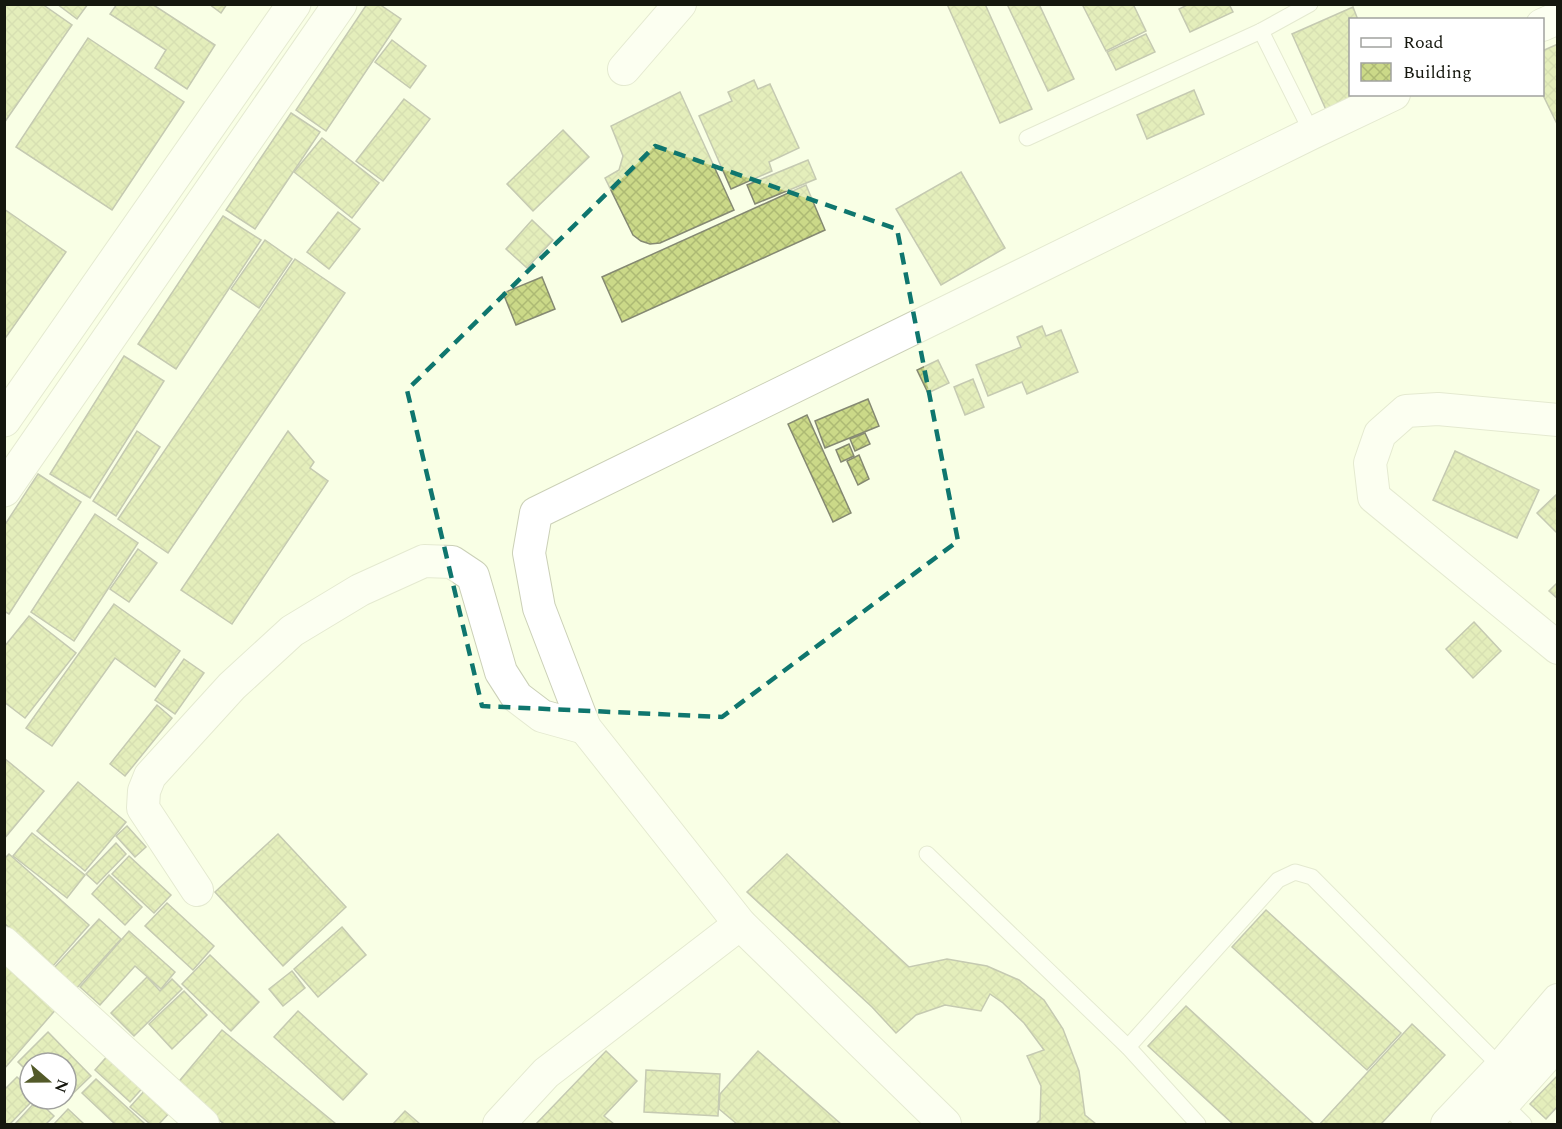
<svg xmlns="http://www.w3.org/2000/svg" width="1562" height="1129" font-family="Spectral,serif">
<defs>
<pattern id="building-cross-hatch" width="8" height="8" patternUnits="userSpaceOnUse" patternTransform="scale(1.5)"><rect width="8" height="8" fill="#cbd988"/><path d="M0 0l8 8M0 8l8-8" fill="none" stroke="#adba74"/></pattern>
</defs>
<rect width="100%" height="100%" fill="#f9ffe5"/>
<g fill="url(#building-cross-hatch)" stroke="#858972" stroke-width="1.5">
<polygon points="4,4 42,4 72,25 4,123"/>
<polygon points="57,4 88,4 77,19"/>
<polygon points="117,4 152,4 215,45 187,89 155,68 166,50 110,14"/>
<polygon points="209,4 227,4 221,13"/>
<polygon points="367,4 379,4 401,19 326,131 296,110"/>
<polygon points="947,4 985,4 1032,109 1000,123"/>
<polygon points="1007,4 1039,4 1074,79 1048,91"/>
<polygon points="1082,4 1133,4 1146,31 1106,51"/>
<polygon points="1189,4 1229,4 1233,12 1190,32 1179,9"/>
<polygon points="1353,7 1358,20 1350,20 1350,94 1366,94 1327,112 1292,34"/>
<polygon points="1146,34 1155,52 1116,70 1107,52"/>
<polygon points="88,38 184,102 112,210 16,147"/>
<polygon points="392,40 426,66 410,88 375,62"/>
<polygon points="1558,44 1558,126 1542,93 1542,51"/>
<polygon points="754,80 758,89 770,84 799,148 769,162 772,171 731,189 699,116 732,101 728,92"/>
<polygon points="1194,90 1204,114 1147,139 1137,115"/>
<polygon points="680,92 734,210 660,243 650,244 641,241 633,235 605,178 619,170 623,156 611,126"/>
<polygon points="404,99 430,119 383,181 356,161"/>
<polygon points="291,113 320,132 255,229 226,210"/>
<polygon points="563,130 589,157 533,211 507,184"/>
<polygon points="322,138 379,183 352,218 294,172"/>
<polygon points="808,160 816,179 755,204 747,185"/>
<polygon points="961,172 1005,248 941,285 896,209"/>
<polygon points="806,185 825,230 622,322 602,277"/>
<polygon points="4,209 66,252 4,340"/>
<polygon points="338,212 360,229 329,269 307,252"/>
<polygon points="223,216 261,240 176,369 138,344"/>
<polygon points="532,220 553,240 527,268 506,249"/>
<polygon points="265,240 292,259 259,308 231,289"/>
<polygon points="295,259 345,293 168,553 118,519"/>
<polygon points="542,277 555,309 516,325 503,293"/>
<polygon points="1042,326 1046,336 1061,330 1078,372 1027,394 1022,382 988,396 976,365 1021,347 1017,337"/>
<polygon points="124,356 164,381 90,498 50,474"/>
<polygon points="938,360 949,383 928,393 917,370"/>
<polygon points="973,379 984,407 965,415 954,387"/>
<polygon points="868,399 879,426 825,448 815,421"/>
<polygon points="807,415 851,513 833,522 788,424"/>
<polygon points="137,431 160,447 116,516 93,501"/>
<polygon points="288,431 314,462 310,468 328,481 232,624 181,590"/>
<polygon points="865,433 870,444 855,451 850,439"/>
<polygon points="849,444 854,456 841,462 836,450"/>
<polygon points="1455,451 1539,490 1517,538 1433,500"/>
<polygon points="859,455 869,479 858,485 847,461"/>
<polygon points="38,474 81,502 9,614 4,611 4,526"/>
<polygon points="1558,493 1558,534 1537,513"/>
<polygon points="95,514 138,543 74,641 31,612"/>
<polygon points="138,549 157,563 129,602 110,589"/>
<polygon points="1558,582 1558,599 1549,591"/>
<polygon points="114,604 180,651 155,687 115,658 52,746 26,728"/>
<polygon points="29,616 76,653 25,718 4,702 4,647"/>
<polygon points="1474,622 1501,651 1473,678 1446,649"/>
<polygon points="184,659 204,673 175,714 155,700"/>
<polygon points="157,705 172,718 125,776 110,764"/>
<polygon points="4,758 44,791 4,839"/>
<polygon points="78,782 126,822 85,871 37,831"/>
<polygon points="127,826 146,847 135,857 116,836"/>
<polygon points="32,833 85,875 67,898 13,856"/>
<polygon points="278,834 346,907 283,966 215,892"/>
<polygon points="116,843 126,854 97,884 86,874"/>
<polygon points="9,854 89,925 53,966 4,923 4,859"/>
<polygon points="787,854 909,967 947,959 987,966 1019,980 1044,1000 1063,1029 1079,1071 1085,1115 1096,1124 1036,1124 1040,1120 1041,1086 1027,1056 1044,1050 1024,1023 1003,1003 990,994 981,1011 945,1005 916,1015 896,1033 872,1007 747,892"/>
<polygon points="129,856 171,895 154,913 112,874"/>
<polygon points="109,875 142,907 125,925 92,894"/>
<polygon points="167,903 214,946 193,970 145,926"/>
<polygon points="1266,910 1401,1033 1367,1070 1232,947"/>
<polygon points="99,919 121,939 75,990 53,969"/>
<polygon points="342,927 366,955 318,997 294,969"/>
<polygon points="129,931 175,972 161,989 135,966 100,1005 80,987"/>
<polygon points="210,955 259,1002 231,1031 182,984"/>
<polygon points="4,960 58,1007 4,1069"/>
<polygon points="292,971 305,988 283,1006 269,989"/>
<polygon points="147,977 160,991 172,979 182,989 134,1036 111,1013"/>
<polygon points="184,991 207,1015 172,1049 149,1024"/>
<polygon points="1186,1006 1314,1124 1233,1124 1148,1046"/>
<polygon points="298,1011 367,1074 343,1100 274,1037"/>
<polygon points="1412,1024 1445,1055 1381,1124 1320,1124"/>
<polygon points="222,1030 336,1124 224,1124 176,1085"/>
<polygon points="48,1032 91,1076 61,1105 55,1099 66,1099 66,1063 30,1063 30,1074 18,1062"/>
<polygon points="606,1051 637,1081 604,1116 614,1124 536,1124"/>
<polygon points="758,1051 841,1124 737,1124 719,1109 720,1094"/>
<polygon points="111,1052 146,1084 130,1102 95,1070"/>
<polygon points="646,1070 720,1074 718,1116 644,1112"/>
<polygon points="1558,1075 1558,1106 1546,1119 1530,1104"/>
<polygon points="17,1077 30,1089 30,1099 34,1099 10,1124 4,1124 4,1090"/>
<polygon points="96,1079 145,1124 115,1124 82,1093"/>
<polygon points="146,1089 171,1111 159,1124 150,1124 130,1107"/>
<polygon points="37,1100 54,1116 46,1124 15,1124"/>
<polygon points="68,1109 84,1124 54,1124"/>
<polygon points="405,1111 420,1124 393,1124"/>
</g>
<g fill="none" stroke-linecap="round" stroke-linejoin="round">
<g stroke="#cbd0b7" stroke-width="17">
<g id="service">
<polyline points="1261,31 1312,133"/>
<polyline points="1027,138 1261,31 1310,4"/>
<polyline points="927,854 1128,1047 1198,1124"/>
<polyline points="1128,1047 1278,880 1295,872 1312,877 1501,1067"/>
<polyline points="1503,1103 1524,1124"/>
</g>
</g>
<g stroke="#cbd0b7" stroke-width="34">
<g id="minor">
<polyline points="1542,25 1558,18"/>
<polyline points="624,69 680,4"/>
<polyline points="1558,420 1438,409 1406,411 1380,434 1370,463 1374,497 1558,648"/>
<polyline points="197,890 143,808 144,791 150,776 232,686 292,631 360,590 424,561 452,562 473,576 501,672 517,697 542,716 585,728"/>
<polyline points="4,943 203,1124"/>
<polyline points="499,1124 546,1073 740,924"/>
<polyline points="945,1124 740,924 585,728 539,608 529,553 536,513 1312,133 1394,94"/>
<polyline points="1447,1124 1501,1067 1558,1000"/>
<polyline points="1485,1124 1558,1043"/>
</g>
</g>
<g stroke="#cbd0b7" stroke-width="35">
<g id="secondary">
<polyline points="4,420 294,4"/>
<polyline points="4,490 340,4"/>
</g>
</g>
<use href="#service" stroke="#fff" stroke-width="15"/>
<use href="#minor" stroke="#fff" stroke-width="32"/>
<use href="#secondary" stroke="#fff" stroke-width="33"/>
</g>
<path d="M0 0H1562V1129H0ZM655 146 897 229 958 541 722 717 482 706 407 390Z" fill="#f9ffe5" fill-opacity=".55" fill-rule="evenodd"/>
<path fill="none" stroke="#0f766e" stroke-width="4.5" stroke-dasharray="12 8" stroke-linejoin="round" d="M655 146 897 229 958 541 722 717 482 706 407 390Z"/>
<rect width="1562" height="1129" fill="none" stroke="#15170e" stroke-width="12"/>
<rect x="1349" y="18" width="195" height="78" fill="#ffffff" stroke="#a1a29f" stroke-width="1.5"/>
<rect x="1361" y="38" width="30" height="9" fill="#ffffff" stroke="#a1a29f" stroke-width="1.5"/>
<text x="1403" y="48" font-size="18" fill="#15170e">Road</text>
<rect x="1361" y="63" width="30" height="18" fill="url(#building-cross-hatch)" stroke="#a1a29f" stroke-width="1.5"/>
<text x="1403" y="78" font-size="18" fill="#15170e">Building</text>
<g transform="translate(48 1081) rotate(110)"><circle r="28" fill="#ffffff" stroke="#a1a29f" stroke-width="1.5"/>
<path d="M0-4.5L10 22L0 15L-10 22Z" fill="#535a29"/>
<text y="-9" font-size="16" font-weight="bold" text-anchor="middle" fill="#15170e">N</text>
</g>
</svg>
